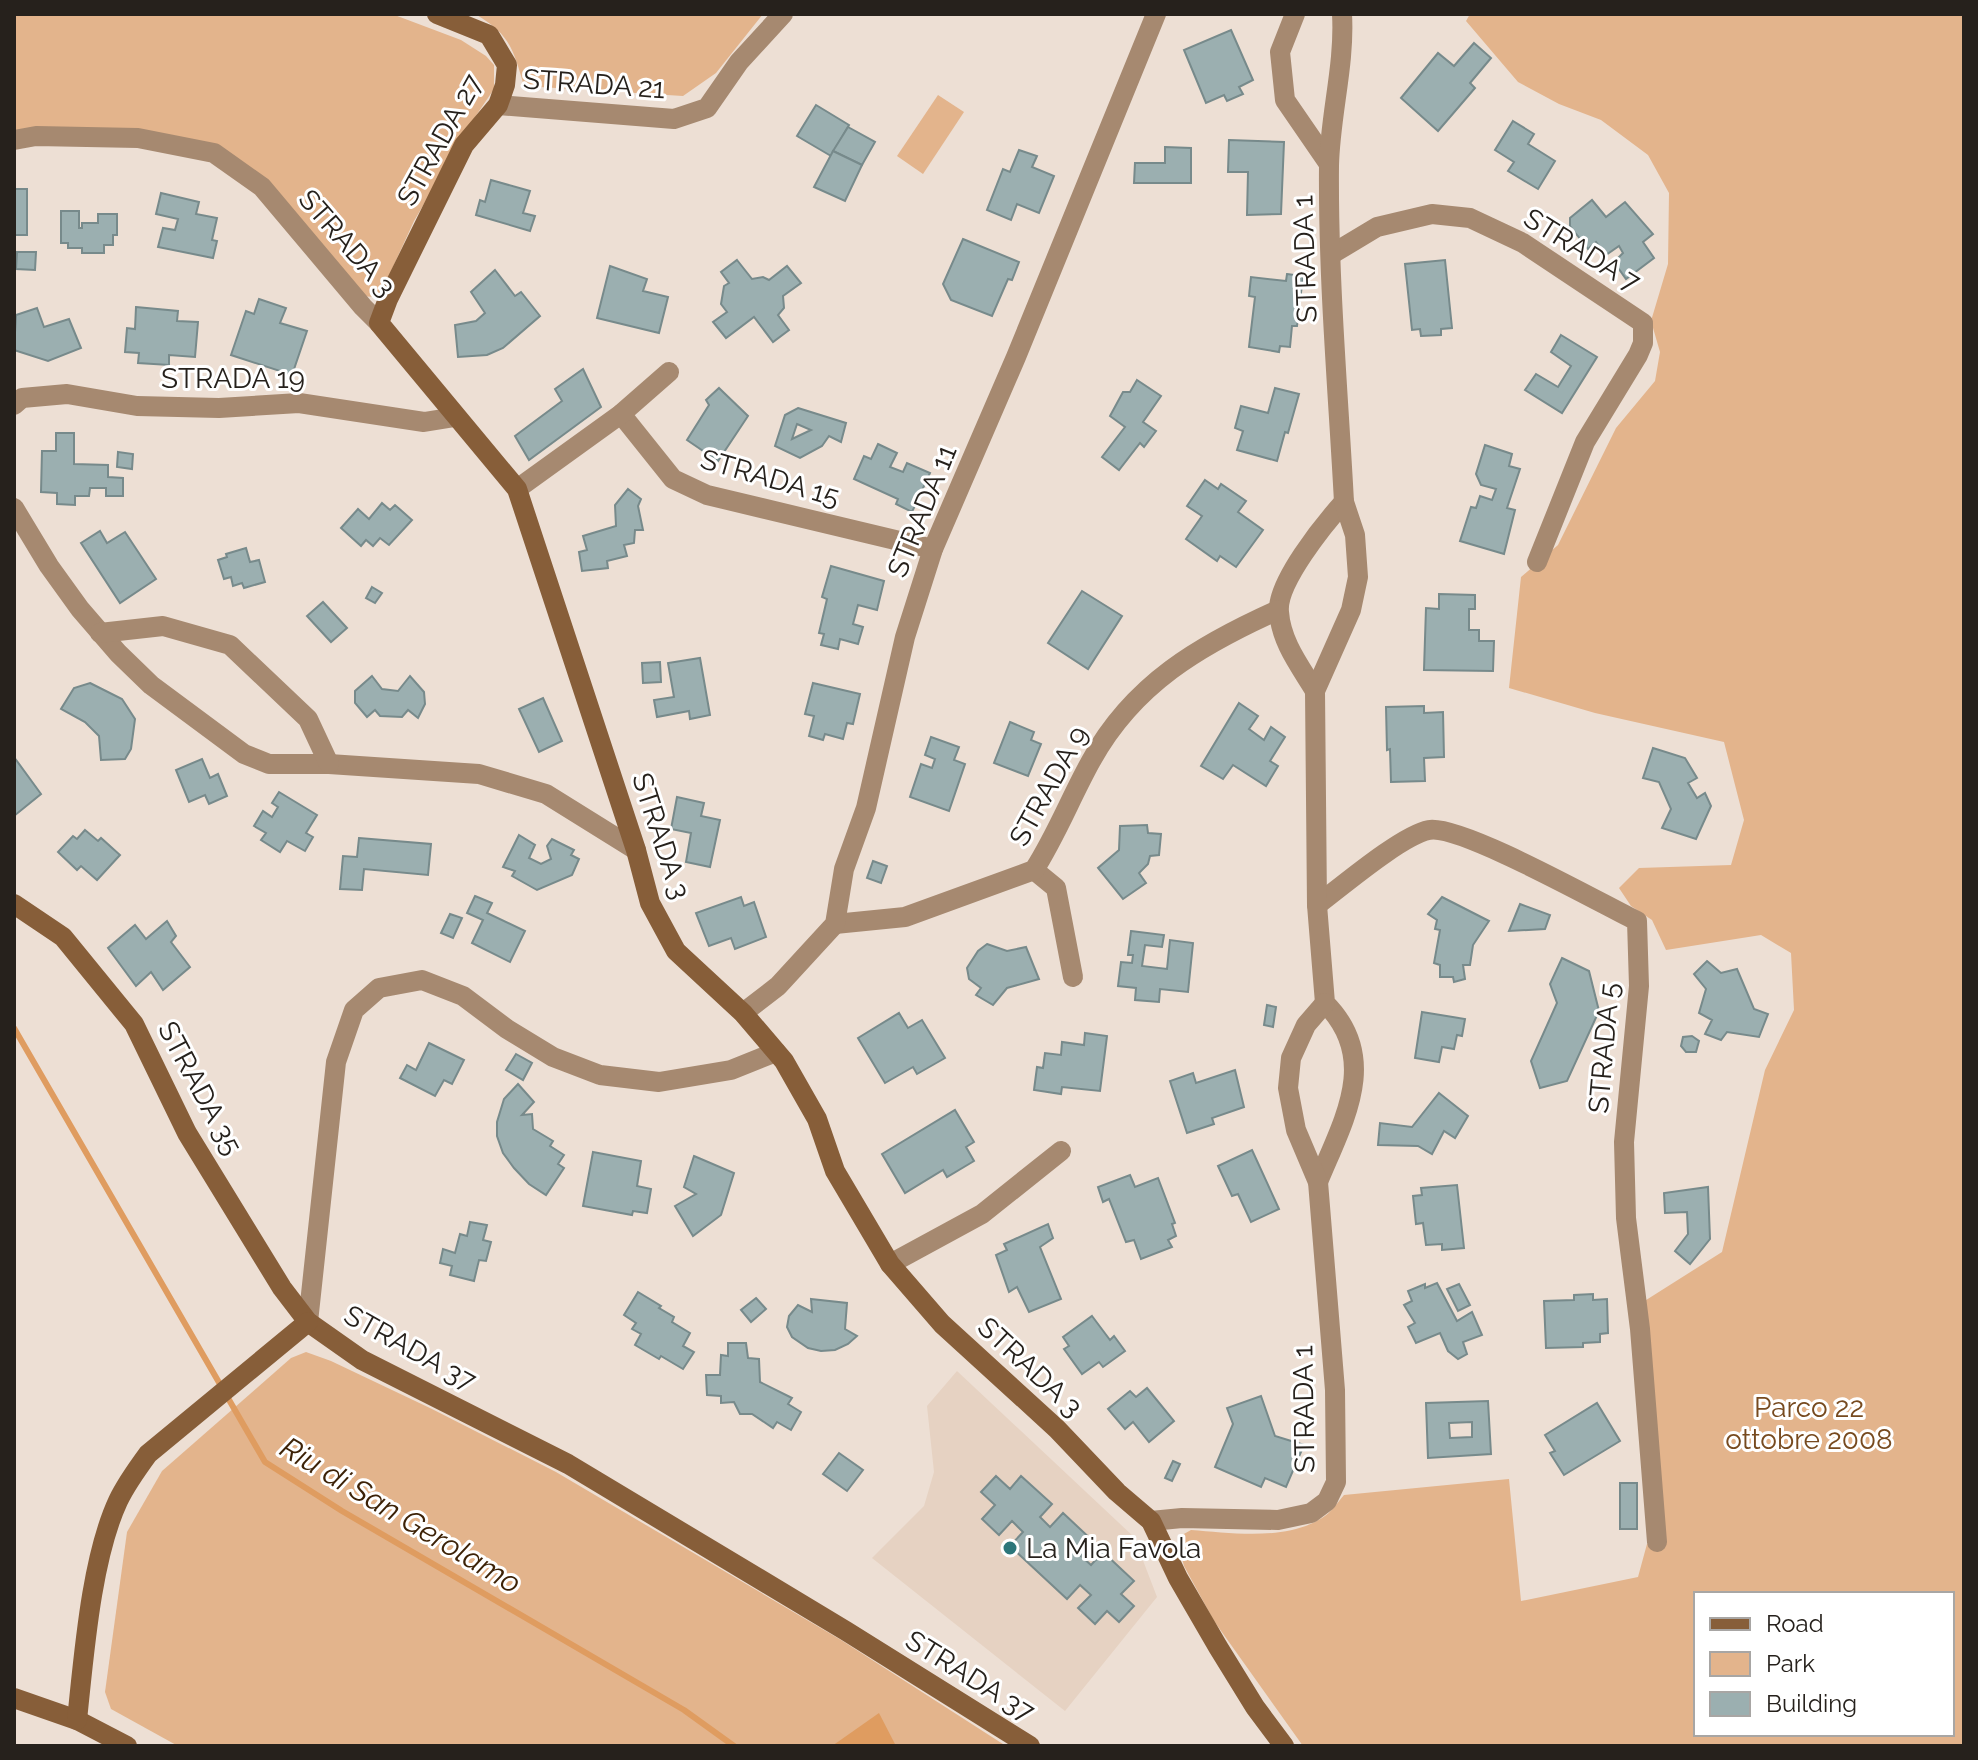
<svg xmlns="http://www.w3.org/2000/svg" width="1978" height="1760" font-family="Raleway,sans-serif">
<rect width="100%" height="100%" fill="#eddfd4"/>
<polygon fill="#e6d2c2" points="957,1371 1134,1537 1157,1597 1065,1711 872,1558 924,1506 934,1472 927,1406"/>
<g fill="#e3b48c" fill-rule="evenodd">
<polygon points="14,14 392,14 461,40 486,56 494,65 494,89 471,123 414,221 381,293 373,297 362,296 233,157 14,134"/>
<path d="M475 14H763L716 73 683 96 524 86C513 49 510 34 475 14Z"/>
<path d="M1470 14H1964V1746H1303L1214 1621 1184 1566 1179 1547 1182 1535 1191 1530C1232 1533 1285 1541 1322 1518 1331 1513 1338 1502 1344 1495L1509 1479 1521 1601 1638 1577 1647 1544 1661 1539 1643 1302 1722 1252 1765 1070 1794 1010 1791 953 1761 935 1666 950 1652 920 1631 906 1619 888 1639 868 1731 865 1744 820 1724 742 1595 713 1509 688 1521 577 1558 545 1616 428 1655 381 1660 352 1651 321 1668 264 1669 193 1648 155 1601 120 1559 104 1518 82 1466 21ZM1696 1594H1952V1734H1696Z"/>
<polygon points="938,95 964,112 923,174 897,156"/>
<polygon points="306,1352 331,1361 432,1409 556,1472 841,1640 1006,1746 178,1746 111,1709 105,1692 127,1532 162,1471 291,1358"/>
</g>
<polygon fill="#df9c60" points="879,1713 896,1746 832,1746"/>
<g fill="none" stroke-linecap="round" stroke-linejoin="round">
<polyline stroke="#df9c60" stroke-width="6" points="14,1028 265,1462 342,1511 684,1710 734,1746"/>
</g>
<g fill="#9bafb0" stroke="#778a8b" stroke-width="2" fill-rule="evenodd">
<polygon points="1231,30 1253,80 1239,87 1243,94 1227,101 1224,95 1206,103 1184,50"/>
<polygon points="1474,43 1491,58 1470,83 1475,88 1438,131 1401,98 1438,53 1454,66"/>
<polygon points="816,105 849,125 831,156 797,136"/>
<polygon points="1513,121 1534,134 1528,144 1555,161 1538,189 1508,171 1514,162 1495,150"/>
<polygon points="848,127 875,142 862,165 833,151"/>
<polygon points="1229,140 1284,142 1281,214 1247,215 1248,172 1228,172"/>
<polygon points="1165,147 1191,148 1191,183 1134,183 1135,163 1165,163"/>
<polygon points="1019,150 1037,156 1032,167 1054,176 1039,213 1017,204 1011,220 987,210 1003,169 1010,172"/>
<polygon points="833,151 862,165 845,201 814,187"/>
<polygon points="491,180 530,191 523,213 535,216 530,231 476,215 480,200 485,202"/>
<rect x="14" y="189" width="13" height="46"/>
<polygon points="161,193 199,202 196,214 217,218 212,240 217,241 213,258 158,247 163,228 175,230 178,219 156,214"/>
<polygon points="1592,200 1606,217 1625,202 1653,234 1643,242 1654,258 1626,279 1614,262 1623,253 1619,246 1606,255 1596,242 1588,249 1570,226 1570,218"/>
<polygon points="61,211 79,211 79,228 82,228 82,223 98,223 98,214 117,214 117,235 113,235 113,245 104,245 104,253 82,253 82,248 68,248 68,243 61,243"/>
<polygon points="963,239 1019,262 1012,280 1008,279 992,316 951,300 943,284"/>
<polygon points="17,252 36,252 35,270 16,269"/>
<polygon points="737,260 752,279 763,277 769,280 787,266 801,283 783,296 784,308 778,315 789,330 773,342 754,317 726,338 713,322 727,312 721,304 724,286 729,283 721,272"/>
<polygon points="1445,260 1452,328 1441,329 1441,335 1421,336 1420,329 1412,330 1405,264"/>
<polygon points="610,266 647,279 643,291 668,297 659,333 597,318"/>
<polygon points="495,270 515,296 521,292 540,316 503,348 487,355 458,357 455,325 476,321 485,313 471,292"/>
<polygon points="1287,274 1303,276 1297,326 1292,326 1290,347 1280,346 1279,352 1249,347 1255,297 1249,296 1251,277 1286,281"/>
<polygon points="259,299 286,308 280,323 307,331 292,375 231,355 246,311 254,314"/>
<polygon points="136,307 178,311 177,321 198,322 195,357 169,355 169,365 138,363 139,353 125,352 127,328 135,329"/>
<polygon points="37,308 44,327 69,319 81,348 48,361 14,350 16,315"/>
<polygon points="1561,335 1597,357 1562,413 1525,390 1536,374 1558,387 1571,366 1551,352"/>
<polygon points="583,369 601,407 529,460 515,436 562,401 555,389"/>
<polygon points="1137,380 1161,396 1143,422 1156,431 1144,447 1140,443 1119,470 1102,457 1125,427 1110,416 1123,392 1130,392"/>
<polygon points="719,388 748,416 718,461 687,440 709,405 706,400"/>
<polygon points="1275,388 1299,394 1288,433 1285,432 1277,461 1237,450 1243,431 1235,428 1241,406 1268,413"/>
<path d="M798 408 846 423 841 442 829 436 822 446 800 458 775 446 785 415ZM797 424 811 430 792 439Z"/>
<polygon points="56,433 74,433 74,464 108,465 108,477 123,478 123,496 106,496 106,488 90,488 89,496 75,496 75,505 57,504 57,493 41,492 42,451 56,451"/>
<polygon points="878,444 897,453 890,467 903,472 907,463 930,473 912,512 896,504 898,499 854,479 864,456 871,459"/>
<polygon points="1485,445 1512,454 1509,466 1520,469 1507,508 1515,510 1504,554 1460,541 1471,507 1476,508 1480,496 1492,500 1496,489 1481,485 1476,474"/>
<polygon points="118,452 133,454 132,469 117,467"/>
<polygon points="1205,480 1218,489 1221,484 1246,501 1238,512 1263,530 1236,567 1220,556 1217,561 1186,539 1202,516 1187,506"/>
<polygon points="628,489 641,499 638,506 643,530 635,530 634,543 624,545 627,556 607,561 608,568 582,571 579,552 587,550 583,536 616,526 615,505"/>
<polygon points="382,503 390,510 395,505 412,520 389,545 380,538 373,546 366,540 361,546 341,528 358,509 369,519"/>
<polygon points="100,531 107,543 125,532 156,579 120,603 81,543"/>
<polygon points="246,548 250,562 259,560 265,582 244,588 242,583 233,586 231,577 224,579 218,560 227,557 226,554"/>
<polygon points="831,566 884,581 877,610 858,605 853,624 863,627 858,644 840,639 838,649 821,645 824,634 819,633 827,599 822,597"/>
<polygon points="372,587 382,593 375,603 366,598"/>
<polygon points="1082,591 1122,616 1088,669 1048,643"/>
<polygon points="1439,594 1475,595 1475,609 1469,609 1469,630 1479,630 1479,641 1494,641 1493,671 1424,670 1426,608 1439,609"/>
<polygon points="323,602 347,628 331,642 307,616"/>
<polygon points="700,658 710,715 690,719 689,711 657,717 654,700 674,697 668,663"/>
<polygon points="660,662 661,682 643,683 642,663"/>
<polygon points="372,676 382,689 398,691 410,676 424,692 425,704 418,718 408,710 402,717 380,716 375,710 367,717 355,703 355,691"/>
<polygon points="90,683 122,699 135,719 131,749 125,759 101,760 99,736 85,722 61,709 74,688"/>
<polygon points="813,683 860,694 853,724 847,723 843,739 825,734 823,740 809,736 814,716 805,714"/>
<polygon points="543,698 562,741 539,752 519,709"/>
<polygon points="1239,703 1258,716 1249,729 1264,740 1271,727 1285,737 1270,761 1278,766 1266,786 1233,765 1223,779 1201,766"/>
<polygon points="1424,706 1424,713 1443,712 1444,757 1424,758 1425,781 1391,782 1390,749 1387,750 1386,707"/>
<polygon points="1010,722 1034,732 1031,740 1041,744 1028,776 994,763"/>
<polygon points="931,737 959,747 954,760 965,764 949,811 910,797 921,764 932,768 935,759 925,755"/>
<polygon points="1653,748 1685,758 1697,778 1688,783 1697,798 1705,793 1711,806 1696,839 1662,828 1671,809 1659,782 1643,778"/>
<polygon points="14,757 41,794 14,816"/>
<polygon points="202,759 210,778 218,774 227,796 209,804 205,795 189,802 176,770"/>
<polygon points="279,792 317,815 306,833 313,837 305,851 287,841 280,852 261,840 266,833 254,826 263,811 272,817 278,807 272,803"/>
<polygon points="677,797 704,803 701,816 720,820 710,867 686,862 691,833 671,829"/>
<polygon points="1147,825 1148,833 1161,834 1159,855 1150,856 1148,864 1139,873 1146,883 1123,899 1098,868 1119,850 1120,826"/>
<polygon points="85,830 98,841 101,838 120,855 97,880 81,866 77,870 58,852 73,836 77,839"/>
<polygon points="519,835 535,845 529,858 541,864 551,859 547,846 552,839 574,850 571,855 579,859 572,875 537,890 512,876 515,871 503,867"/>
<polygon points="359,838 431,844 428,875 364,869 362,890 340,889 343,856 357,857"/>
<polygon points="873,861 887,866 881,883 867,878"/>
<polygon points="475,896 492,903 487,913 525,931 510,962 472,943 483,920 467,913"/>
<polygon points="741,897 744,906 754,902 766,937 735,949 731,938 709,946 696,913"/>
<polygon points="1442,897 1489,921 1473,945 1470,965 1463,965 1465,979 1454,982 1453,977 1440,977 1440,965 1434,963 1440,930 1435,929 1437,920 1428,914"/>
<polygon points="1520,904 1550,915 1545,929 1509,931"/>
<polygon points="450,914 462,918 453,938 441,933"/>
<polygon points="167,921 176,936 171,942 190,967 163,990 151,972 136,986 108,948 135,925 146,939"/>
<polygon points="1131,931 1164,935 1162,947 1145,945 1142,966 1167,969 1170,940 1193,943 1188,992 1160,989 1159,1002 1135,1000 1136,988 1118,986 1121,962 1132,963 1133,955 1128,955"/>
<polygon points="987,944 1007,951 1026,947 1039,979 1007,988 993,1005 976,995 981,988 969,979 967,968 978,951"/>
<polygon points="1562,958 1589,971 1599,1011 1567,1081 1540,1088 1531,1061 1557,1003 1550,984"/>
<polygon points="1707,961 1721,973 1737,969 1754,1009 1768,1014 1759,1037 1727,1032 1721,1040 1705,1034 1712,1020 1699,1013 1706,989 1694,974"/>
<polygon points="1267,1005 1276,1007 1273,1027 1264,1025"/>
<polygon points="1422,1012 1465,1019 1462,1036 1457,1035 1454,1049 1442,1047 1439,1062 1415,1058"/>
<polygon points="899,1013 908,1028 922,1020 945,1058 917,1074 913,1067 885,1083 858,1038"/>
<polygon points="1085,1033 1107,1036 1100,1091 1062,1087 1061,1094 1034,1090 1037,1067 1043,1068 1045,1053 1061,1055 1062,1042 1084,1045"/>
<polygon points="1692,1036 1699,1041 1696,1052 1686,1052 1681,1046 1683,1037"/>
<polygon points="429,1043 464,1060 452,1084 444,1080 435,1096 400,1078 407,1065 416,1070"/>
<polygon points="516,1054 532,1063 523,1080 506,1070"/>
<polygon points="1235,1070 1244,1107 1212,1118 1214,1124 1187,1133 1170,1081 1193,1073 1196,1083"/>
<polygon points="518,1084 534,1102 522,1115 532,1114 533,1129 553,1141 550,1146 564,1155 558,1164 564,1168 546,1195 529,1184 514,1168 503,1153 497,1136 497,1122 504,1099"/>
<polygon points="1439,1093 1468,1116 1455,1138 1444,1131 1432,1154 1418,1146 1378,1145 1380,1123 1412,1127"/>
<polygon points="955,1110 974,1142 966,1147 974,1161 947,1177 943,1170 905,1193 882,1154"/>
<polygon points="1252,1150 1279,1209 1251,1222 1238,1194 1232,1196 1218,1166"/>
<polygon points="593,1152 641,1161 637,1186 651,1189 647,1213 633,1211 632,1215 583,1206"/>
<polygon points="694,1156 734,1173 721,1215 693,1236 675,1206 696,1194 684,1187"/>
<polygon points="1130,1175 1135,1187 1158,1178 1175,1223 1172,1224 1176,1236 1168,1240 1172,1247 1141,1259 1134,1240 1126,1242 1109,1199 1103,1202 1098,1187"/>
<polygon points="1457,1185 1464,1248 1442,1250 1442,1244 1426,1245 1423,1223 1416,1224 1413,1196 1422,1195 1421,1188"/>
<polygon points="1708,1187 1710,1239 1690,1264 1675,1251 1688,1234 1687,1212 1665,1213 1664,1193"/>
<polygon points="470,1222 487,1225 483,1240 491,1242 486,1261 479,1260 474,1281 450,1275 452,1266 440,1263 443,1249 455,1253 460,1234 467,1236"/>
<polygon points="1048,1224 1053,1238 1040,1247 1061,1299 1029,1312 1017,1287 1009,1292 996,1255 1007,1250 1004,1244"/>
<polygon points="1437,1283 1457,1321 1472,1312 1482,1335 1463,1342 1467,1354 1458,1359 1448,1351 1440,1333 1416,1343 1408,1327 1415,1323 1404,1305 1412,1301 1408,1291 1425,1284 1425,1288"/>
<polygon points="1459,1284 1470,1305 1458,1311 1447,1289"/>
<polygon points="638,1292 661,1306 659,1308 674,1317 672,1322 690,1333 683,1346 694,1352 683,1369 661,1356 659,1359 635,1345 641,1334 632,1329 636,1323 624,1315"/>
<polygon points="1593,1294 1593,1300 1607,1299 1608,1333 1600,1334 1600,1342 1583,1343 1583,1347 1546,1348 1544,1301 1574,1300 1574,1295"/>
<polygon points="756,1298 766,1309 751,1322 741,1310"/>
<polygon points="811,1299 847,1303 845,1329 857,1336 848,1344 835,1350 821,1351 808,1348 792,1337 787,1327 789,1316 798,1305 812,1312"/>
<polygon points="1092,1316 1110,1340 1114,1336 1125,1351 1103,1367 1099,1362 1082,1374 1064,1349 1069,1346 1063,1337"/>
<polygon points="728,1343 746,1343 748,1358 759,1359 760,1382 792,1398 788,1404 801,1412 791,1430 777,1422 773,1428 752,1414 740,1414 734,1402 721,1403 721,1396 707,1395 706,1375 720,1375 721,1355 728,1356"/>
<polygon points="1147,1388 1174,1421 1149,1442 1133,1422 1125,1429 1108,1409 1130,1391 1136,1397"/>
<polygon points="1261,1396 1275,1436 1304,1445 1286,1487 1265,1478 1261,1487 1215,1467 1233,1424 1227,1408"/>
<path d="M1488 1401 1491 1454 1428 1458 1426 1403ZM1472 1422V1437L1450 1438 1449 1423Z"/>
<polygon points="1597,1403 1620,1441 1564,1475 1550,1453 1555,1451 1545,1435"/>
<polygon points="839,1453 863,1470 847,1491 823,1474"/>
<polygon points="1173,1461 1180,1464 1172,1481 1165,1478"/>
<polygon points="996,1476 1010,1489 1021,1476 1052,1504 1040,1517 1050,1527 1063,1513 1094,1542 1081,1556 1091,1565 1103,1552 1134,1581 1121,1594 1134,1606 1119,1622 1107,1611 1095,1624 1078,1608 1091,1595 1080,1585 1067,1599 1010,1546 1023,1532 1012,1521 999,1535 982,1519 995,1505 981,1492"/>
<rect x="1620" y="1483" width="17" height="46"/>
</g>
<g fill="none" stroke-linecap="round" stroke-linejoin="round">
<g stroke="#a68970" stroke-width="20">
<polyline points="1295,14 1280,52 1285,100 1329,164"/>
<polyline points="498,105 674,119 707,108 739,62 783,14"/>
<polyline points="14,140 36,136 138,138 214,153 262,187 363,307 379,323"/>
<polyline points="1332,254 1377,227 1432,214 1470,218 1523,243 1643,323 1643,343 1638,355 1585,442 1537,562"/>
<polyline points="14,405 22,398 67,394 137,406 219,408 299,403 424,422 455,417"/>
<polyline points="621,414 673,479 707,495 933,549"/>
<polyline points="517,489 621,414 669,372"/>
<polyline points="14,508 49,566 80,609 118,653 151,685 244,754 269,764 329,764 479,774 546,794 636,850"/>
<polyline points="100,633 163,626 230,645 308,719 329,764"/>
<path d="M1315 691C1300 666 1281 642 1279 612 1276 583 1325 523 1344 502"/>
<polyline points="1034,870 1056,888 1073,977"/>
<path d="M1317 905C1341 887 1402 835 1429 830 1460 824 1602 904 1637 921L1639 986 1624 1142 1626 1218 1640 1329 1657 1542"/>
<path d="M835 924 905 917 1034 870C1056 836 1071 797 1091 761 1133 684 1200 645 1278 610"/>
<polyline points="743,1013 778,986 835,924 844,869 866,808 905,637 933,549 1016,357 1156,14"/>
<path d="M1318 1182C1343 1121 1381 1059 1325 1003L1317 905 1315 691 1351 610 1358 577 1355 535 1344 502C1338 390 1328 278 1329 166 1330 115 1345 65 1342 14"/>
<polyline points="890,1264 982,1214 1061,1151"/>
<polyline points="308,1322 336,1062 354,1010 379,988 422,980 463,996 507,1029 553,1057 600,1075 659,1082 731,1070 776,1052"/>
<polyline points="1151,1521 1182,1518 1278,1520 1311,1513 1327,1501 1336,1482 1335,1390 1318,1182 1296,1130 1288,1088 1291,1058 1306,1025 1325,1003"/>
</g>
<g stroke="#875e39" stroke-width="20">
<polyline points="437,14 489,35 507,65 505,85 498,105 464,145 388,299 379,323 517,489 636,850 650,903 676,951 743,1013 784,1061 817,1119 835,1171 890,1264 942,1324 1057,1429 1117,1492 1151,1521 1178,1578 1218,1647 1255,1707 1284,1746"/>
<polyline points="14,904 63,937 134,1024 187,1133 282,1288 308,1322 362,1360 568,1464 846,1631 1030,1746"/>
<polyline points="14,1698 77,1720 127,1746"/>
<path d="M77 1720C84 1655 91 1559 118 1501 126 1484 137 1469 148 1454L308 1322"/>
</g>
</g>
<circle fill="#2c767a" stroke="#fff" stroke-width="3" cx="1010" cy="1548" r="8"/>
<g text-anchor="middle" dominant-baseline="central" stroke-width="6" stroke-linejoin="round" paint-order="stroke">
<g font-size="28" fill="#26211c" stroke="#fff">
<text transform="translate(594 84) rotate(4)">STRADA 21</text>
<text transform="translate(440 140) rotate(-61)">STRADA 27</text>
<text transform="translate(347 243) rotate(49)">STRADA 3</text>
<text transform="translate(1582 250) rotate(32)">STRADA 7</text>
<text transform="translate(1305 259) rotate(-92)">STRADA 1</text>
<text x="233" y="378">STRADA 19</text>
<text transform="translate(770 478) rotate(16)">STRADA 15</text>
<text transform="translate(922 511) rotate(-68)">STRADA 11</text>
<text transform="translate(1049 786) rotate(-61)">STRADA 9</text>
<text transform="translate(661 836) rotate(72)">STRADA 3</text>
<text transform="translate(1604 1048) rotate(-85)">STRADA 5</text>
<text transform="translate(200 1088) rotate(62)">STRADA 35</text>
<text transform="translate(410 1348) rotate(29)">STRADA 37</text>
<text transform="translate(1030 1367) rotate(43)">STRADA 3</text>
<text transform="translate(1304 1409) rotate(-91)">STRADA 1</text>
<text transform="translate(970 1676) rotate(32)">STRADA 37</text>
</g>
<g font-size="28" fill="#774a1f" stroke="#fff">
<text x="1809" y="1407">Parco 22<tspan x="1809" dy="32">ottobre 2008</tspan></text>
</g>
<g font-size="28" fill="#26211c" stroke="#fff" text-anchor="start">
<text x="1026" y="1548">La Mia Favola</text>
</g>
<g font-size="30" font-style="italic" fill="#3d2207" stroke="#fff">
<text transform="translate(401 1515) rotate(31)">Riu di San Gerolamo</text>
</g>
</g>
<rect width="1978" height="1760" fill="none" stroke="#26211c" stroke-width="32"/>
<rect x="1694" y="1592" width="260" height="144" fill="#ffffff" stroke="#a8a6a4" stroke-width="2"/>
<rect x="1710" y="1618" width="40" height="12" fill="#875e39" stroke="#a8a6a4" stroke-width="2"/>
<text x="1766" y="1632" font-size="24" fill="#26211c">Road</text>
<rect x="1710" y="1652" width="40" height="24" fill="#e3b48c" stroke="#a8a6a4" stroke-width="2"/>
<text x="1766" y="1672" font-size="24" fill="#26211c">Park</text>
<rect x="1710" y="1692" width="40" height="24" fill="#9bafb0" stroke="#a8a6a4" stroke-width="2"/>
<text x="1766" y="1712" font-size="24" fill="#26211c">Building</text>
</svg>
